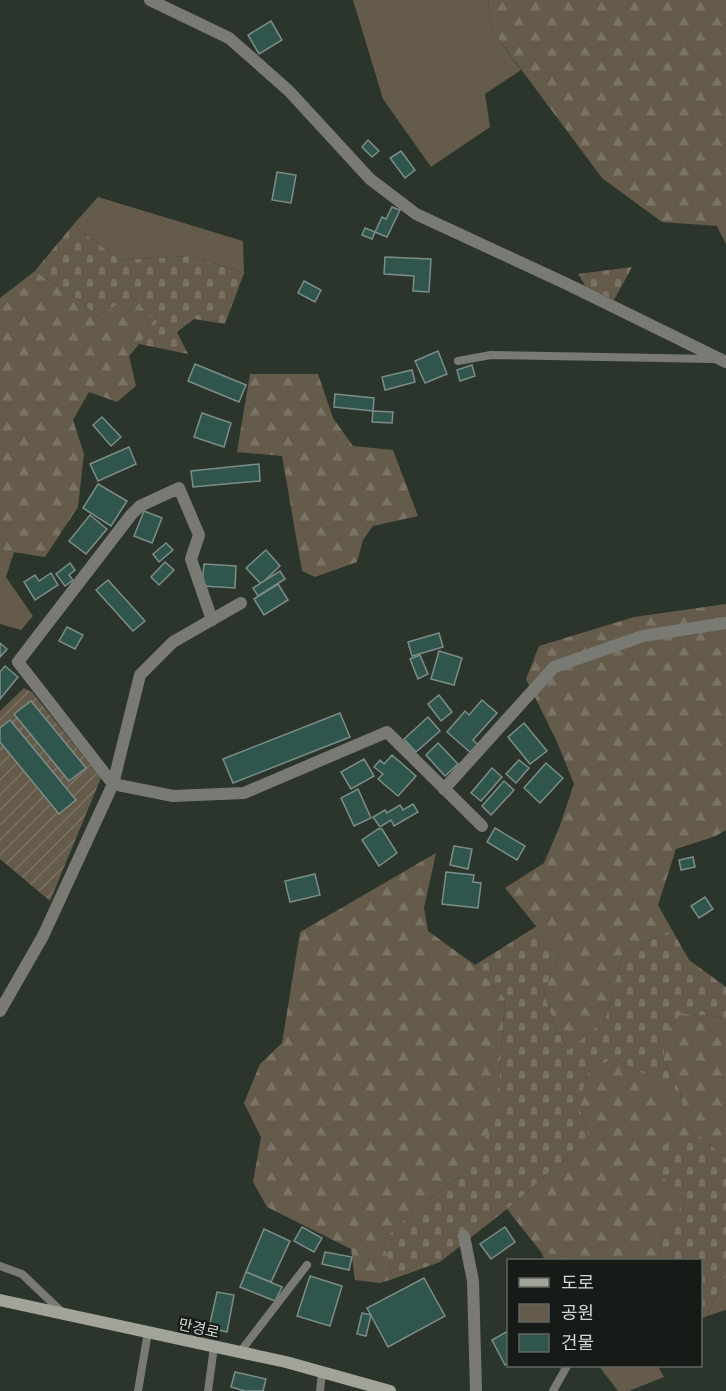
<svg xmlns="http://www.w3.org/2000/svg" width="726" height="1391" font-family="Manrope,'Noto Sans KR',sans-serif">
<defs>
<pattern id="forest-firs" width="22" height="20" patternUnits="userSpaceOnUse" patternTransform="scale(1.5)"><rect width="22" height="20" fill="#655b4b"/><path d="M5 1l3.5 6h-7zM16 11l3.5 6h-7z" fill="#7a7264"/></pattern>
<pattern id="cemetery-stones" width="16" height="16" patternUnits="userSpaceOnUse" patternTransform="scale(1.5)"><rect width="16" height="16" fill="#655b4b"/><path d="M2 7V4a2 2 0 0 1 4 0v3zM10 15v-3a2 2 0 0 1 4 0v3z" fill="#7a7264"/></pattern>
<pattern id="garden-furrows" width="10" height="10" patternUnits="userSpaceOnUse" patternTransform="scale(1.5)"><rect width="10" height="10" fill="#655b4b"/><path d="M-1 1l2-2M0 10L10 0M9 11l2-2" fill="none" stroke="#7a7264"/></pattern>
</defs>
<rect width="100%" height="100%" fill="#2c352b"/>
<g fill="#655b4b">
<polygon points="353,0 488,0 491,29 521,70 485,94 490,127 431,167 383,99"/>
<polygon points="98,197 243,241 244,273 191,256 120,260 73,225"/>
<polygon points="0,550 14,552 6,577 33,616 21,630 0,624"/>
<polygon points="541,1252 585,1260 545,1260"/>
<polygon points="726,1276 726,1310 707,1316 723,1279"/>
<polygon points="599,1366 658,1366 664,1377 629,1391 618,1391"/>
</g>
<g fill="url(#forest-firs)">
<polygon points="488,0 726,0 726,244 717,226 662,222 602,178 491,29"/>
<polygon points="35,271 85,304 96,317 131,297 158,322 129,356 136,386 117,402 89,392 73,420 84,454 78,507 45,557 0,550 0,298"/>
<polygon points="250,374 318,374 333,418 353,446 393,450 418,516 373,526 363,540 357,562 315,577 302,571 282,456 237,452"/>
<polygon points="726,604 726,830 716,836 676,849 658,905 672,930 623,953 605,1020 569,1050 554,1024 544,993 559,954 505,888 544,863 559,828 574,784 557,742 526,679 539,646 634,617"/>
<polygon points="436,853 424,908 428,931 475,965 505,998 499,1084 504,1100 482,1147 455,1180 413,1212 383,1240 393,1279 380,1283 355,1280 351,1249 267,1207 253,1182 261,1137 244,1103 260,1064 282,1043 300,932"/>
<polygon points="682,1013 726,1018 726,1159 700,1136 663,1176 685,1201 662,1235 658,1260 585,1260 541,1252 507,1209 589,1138 579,1107 588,1072 614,1058 649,1077 682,1107 680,1091 664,1062 664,1034"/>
</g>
<g fill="url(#cemetery-stones)">
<polygon points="73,225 120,260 191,256 244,273 225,324 194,319 177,332 188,354 139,344 157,322 131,297 96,317 85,304 35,271"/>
<polygon points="632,267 614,300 586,287 578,274"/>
<polygon points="537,926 559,954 544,993 554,1024 569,1050 605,1020 623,953 672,930 689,960 726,987 726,1018 682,1013 664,1034 664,1062 680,1091 682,1108 649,1077 614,1058 588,1072 579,1107 589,1138 507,1209 440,1262 393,1279 383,1240 413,1212 455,1180 477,1153 503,1101 499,1084 505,998 475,965"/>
<polygon points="700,1136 726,1159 726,1276 723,1279 707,1316 701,1319 700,1260 658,1260 662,1235 685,1201 663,1176 663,1145"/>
</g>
<polygon fill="url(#garden-furrows)" points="24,688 32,692 101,778 50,901 0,859 0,711"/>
<g fill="#30554c" stroke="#7c8d88" stroke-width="1.5">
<polygon points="271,21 282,40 259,54 248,35"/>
<polygon points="368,140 379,151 372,157 362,147"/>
<polygon points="401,151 415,170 405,178 390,158"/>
<polygon points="277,172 296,175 291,203 272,200"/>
<polygon points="392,207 400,210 387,237 375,232 382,217 386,219"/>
<polygon points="365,228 375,232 372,239 362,235"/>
<polygon points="385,257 431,259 429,292 413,291 414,276 384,274"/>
<polygon points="304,281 321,290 315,302 298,293"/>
<polygon points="438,351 447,374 425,383 415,361"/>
<polygon points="195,364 246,385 239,402 188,381"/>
<polygon points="472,365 475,376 460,381 457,370"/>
<polygon points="412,370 415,382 385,390 382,377"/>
<polygon points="335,394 374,398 373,411 334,407"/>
<polygon points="373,411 393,412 392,423 372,422"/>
<polygon points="202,413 231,423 224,447 194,437"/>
<polygon points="102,417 121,437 111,446 93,425"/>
<polygon points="129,447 136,464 98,481 90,464"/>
<polygon points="259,464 260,481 193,487 191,471"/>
<polygon points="98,484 127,501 111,526 83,508"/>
<polygon points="144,511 162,518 152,543 134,536"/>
<polygon points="90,515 107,529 86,554 69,541"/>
<polygon points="166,543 173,550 159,562 153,554"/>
<polygon points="266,550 280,566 261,584 246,568"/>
<polygon points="165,562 174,570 159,585 151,577"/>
<polygon points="70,563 75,570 69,575 73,580 65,586 56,574"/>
<polygon points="204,564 236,566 235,588 202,586"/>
<polygon points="280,571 285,579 258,596 253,588"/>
<polygon points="51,573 58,585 35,600 24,582 35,575 39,581"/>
<polygon points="108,580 145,621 133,631 96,590"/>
<polygon points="278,584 288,600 264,615 254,599"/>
<polygon points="67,627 83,635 75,649 59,641"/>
<polygon points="439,633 443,647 412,656 408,642"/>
<polygon points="0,643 7,649 0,657"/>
<polygon points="439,651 462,658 454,685 431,679"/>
<polygon points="420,655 428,674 418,679 410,659"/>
<polygon points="5,666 18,677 0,699 0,672"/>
<polygon points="439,695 452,712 441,721 428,704"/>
<polygon points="482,700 497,713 473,740 478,745 471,753 447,732 465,711 469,715"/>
<polygon points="31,701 86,768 69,781 14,714"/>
<polygon points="340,713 350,737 233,783 223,759"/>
<polygon points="428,717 440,731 416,752 404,739"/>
<polygon points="10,720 76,800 59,814 0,742 0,728"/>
<polygon points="524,723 547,751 530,764 508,737"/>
<polygon points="438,743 458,764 445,776 426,755"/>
<polygon points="392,755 416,776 398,796 378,779 383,774 374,767 380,760 384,764"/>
<polygon points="364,759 374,776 351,789 341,772"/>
<polygon points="519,760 529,768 516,783 506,774"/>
<polygon points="546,763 563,778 540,803 524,788"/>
<polygon points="492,768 502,777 481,801 471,793"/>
<polygon points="504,781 514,790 491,815 482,806"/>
<polygon points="358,789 371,818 354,826 341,798"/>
<polygon points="413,804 418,812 394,826 391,820 380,827 373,817 385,810 387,813 400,805 403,810"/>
<polygon points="495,828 525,846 517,860 487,842"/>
<polygon points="378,829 382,829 397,853 379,866 362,840"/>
<polygon points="454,846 472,849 468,869 450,865"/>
<polygon points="693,857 695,867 681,870 679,860"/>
<polygon points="446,872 474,875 473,882 481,883 478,908 442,904"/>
<polygon points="315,874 320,895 290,902 285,881"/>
<polygon points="705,897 713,909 699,918 691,906"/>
<polygon points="302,1227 322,1238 314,1252 294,1241"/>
<polygon points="505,1227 515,1242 491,1259 480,1244"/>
<polygon points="264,1229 290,1241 271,1282 246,1272"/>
<polygon points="325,1252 352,1257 349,1270 322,1264"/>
<polygon points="246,1272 282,1287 275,1301 240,1287"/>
<polygon points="310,1276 342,1286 330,1326 297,1316"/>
<polygon points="424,1278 445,1316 388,1347 367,1308"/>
<polygon points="217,1292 234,1295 227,1332 209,1328"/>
<polygon points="362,1313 371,1315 366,1336 357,1334"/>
<polygon points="508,1331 508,1363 505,1365 492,1340"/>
<polygon points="235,1372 266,1379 263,1391 245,1391 231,1387"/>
</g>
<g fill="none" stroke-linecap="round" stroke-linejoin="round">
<g stroke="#7a7a74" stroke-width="8">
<polyline points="458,361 491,355 714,359"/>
<polyline points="0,1266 22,1274 63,1313"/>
<polyline points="240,1352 307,1265"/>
<polyline points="138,1391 148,1332"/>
<polyline points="208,1391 214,1347"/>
<polyline points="320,1391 322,1372"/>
<polyline points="553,1391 567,1366"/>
</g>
<g stroke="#7a7a74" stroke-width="12">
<polyline points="150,0 229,38 289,91 370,179 416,214 567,284 726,362"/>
<polyline points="212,620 191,559 199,535 179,488 140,506 131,515 18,662 113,784 173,796 244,793 387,732 482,826"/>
<polyline points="444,789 554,667 643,636 726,623"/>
<polyline points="0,1011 43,936 113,784 140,675 173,642 241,603"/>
<polyline points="464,1236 473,1281 476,1391"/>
</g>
<polyline stroke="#a2a399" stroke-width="12" points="0,1300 286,1362 390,1391"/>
</g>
<g text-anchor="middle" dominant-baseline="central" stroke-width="4.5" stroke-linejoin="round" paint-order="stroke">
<g font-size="15" fill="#d2d8d1" stroke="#171b17">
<text transform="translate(199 1328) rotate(13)">만경로</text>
</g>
</g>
<rect x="507" y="1259" width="195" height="108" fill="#171b17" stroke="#626761" stroke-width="1.5"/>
<rect x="519" y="1278" width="30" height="9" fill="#a2a399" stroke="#626761" stroke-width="1.5"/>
<text x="561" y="1289" font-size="18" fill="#d2d8d1">도로</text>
<rect x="519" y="1304" width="30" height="18" fill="#655b4b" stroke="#626761" stroke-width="1.5"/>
<text x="561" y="1319" font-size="18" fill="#d2d8d1">공원</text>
<rect x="519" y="1334" width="30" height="18" fill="#30554c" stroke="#626761" stroke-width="1.5"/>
<text x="561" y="1349" font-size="18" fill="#d2d8d1">건물</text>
</svg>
